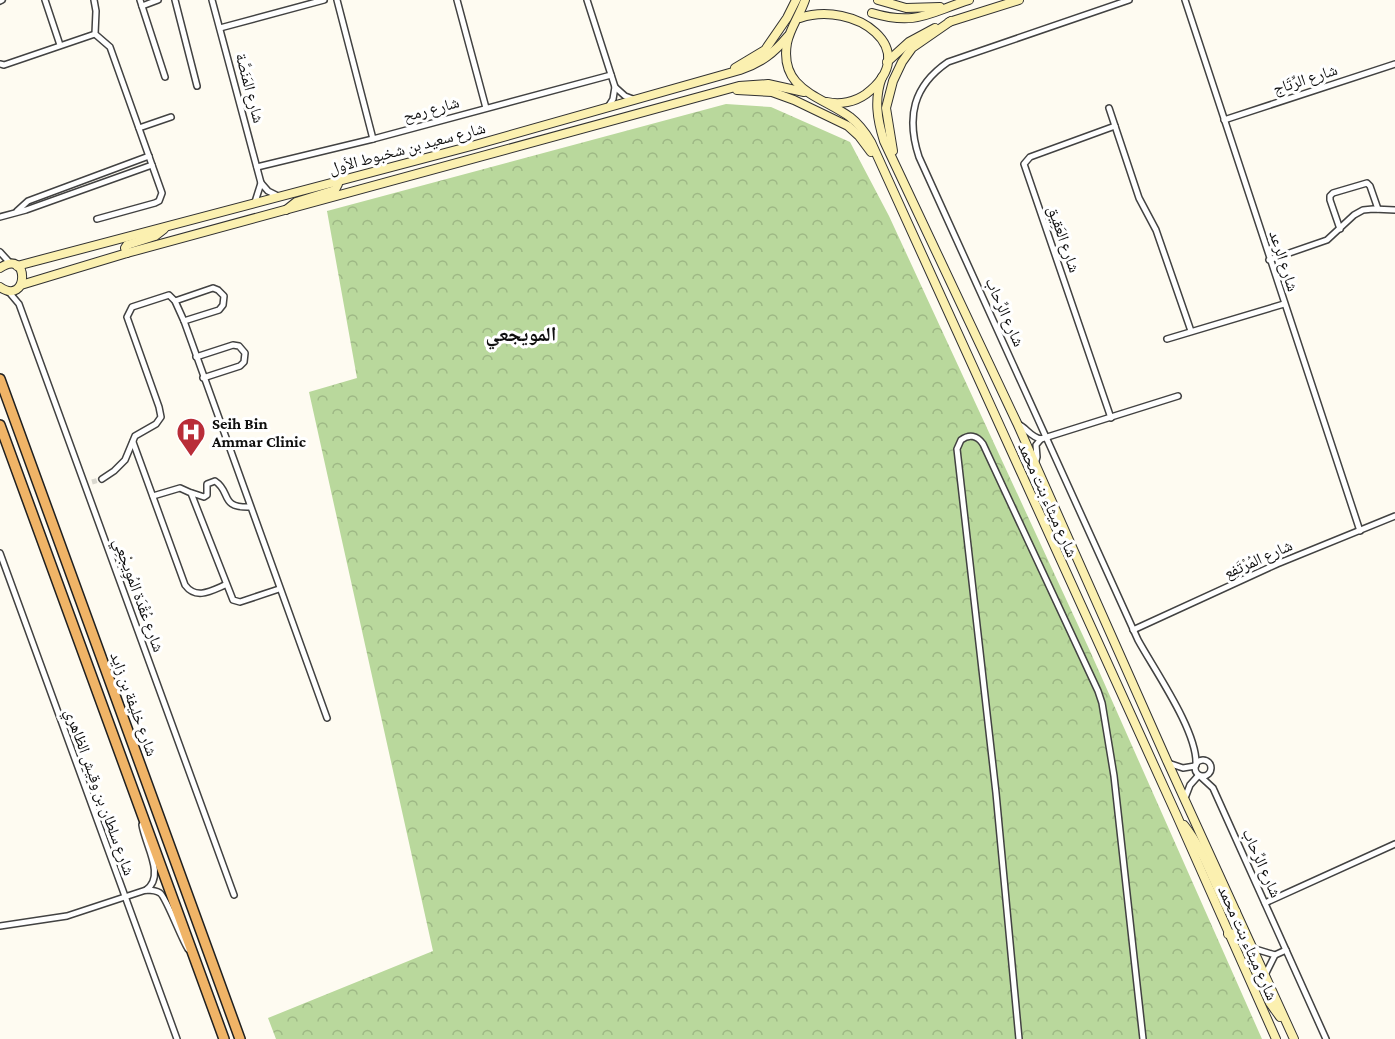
<svg xmlns="http://www.w3.org/2000/svg" width="1395" height="1039" font-family="'Crimson Pro','Noto Naskh Arabic',serif">
<defs>
<pattern id="forest-crowns" width="20" height="18" patternUnits="userSpaceOnUse" patternTransform="scale(1.5)"><rect width="20" height="18" fill="#b9d89c"/><path d="M2 6a3 3 0 1 1 6 0M12 15a3 3 0 1 1 6 0" fill="none" stroke="#9eb885"/></pattern>
</defs>
<rect width="100%" height="100%" fill="#fefbf1"/>
<polygon fill="url(#forest-crowns)" points="726,104 771,107 850,142 889,216 1090,651 1262,1039 276,1039 268,1018 433,951 309,392 357,378 327,211"/>
<g fill="none" stroke-linecap="round" stroke-linejoin="round">
<polyline stroke="#dad8cf" stroke-width="5" stroke-dasharray="5 2.5" stroke-linecap="butt" points="92,482 102,479"/>
<g stroke="#424242" stroke-width="8">
<g id="minor">
<polyline points="45,0 60,45"/>
<polyline points="94,0 96,11 95,34 110,47 162,193 159,201 155,203 97,219"/>
<polyline points="140,0 165,77"/>
<polyline points="175,0 197,86"/>
<polyline points="212,0 261,183 255,202"/>
<polyline points="337,0 373,139"/>
<polyline points="457,0 486,108"/>
<polyline points="587,0 615,87 613,99 608,107"/>
<path d="M1129 0 948 62C913 86 906 117 919 157L1138 640C1155 671 1198 732 1196 765"/>
<polyline points="1185,0 1360,531"/>
<polyline points="0,1 2,0"/>
<polyline points="142,6 158,0"/>
<polyline points="220,28 324,0"/>
<polyline points="0,64 4,65 95,34"/>
<polyline points="615,87 625,96 633,99"/>
<polyline points="1109,108 1139,198 1156,230 1191,331"/>
<polyline points="1224,120 1395,64"/>
<polyline points="139,128 171,117"/>
<polyline points="257,167 373,139 611,75"/>
<polyline points="261,183 268,191 278,196"/>
<polyline points="17,211 28,201 149,156"/>
<polyline points="0,217 26,210 152,165"/>
<polyline points="1340,229 1330,200 1330,196 1333,193 1367,183 1370,186 1378,209"/>
<polyline points="0,252 11,264"/>
<polyline points="1269,260 1327,240 1354,215 1363,210 1373,209 1395,210"/>
<polyline points="8,291 19,304 234,895"/>
<polyline points="175,301 213,288 218,290 224,296 223,305 219,310 184,321"/>
<polyline points="1167,339 1284,304"/>
<polyline points="196,357 233,345 239,346 245,353 244,362 240,366 203,378"/>
<polyline points="1111,418 1024,164 1030,157 1115,126"/>
<path d="M1018 424C1027 428 1030 437 1041 439L1178 396"/>
<path d="M133 442 185 585C196 600 211 591 225 585"/>
<polyline points="1035,464 1037,457 1036,445 1041,439"/>
<polyline points="102,479 114,471 125,460 135,436 156,424 161,417 159,407 127,317 132,307 169,295 175,301 184,321 327,718"/>
<path d="M192 493 204 497 207 495V484L215 481C232 492 219 508 250 507"/>
<polyline points="153,496 180,488 191,493 233,600 240,602 279,589"/>
<polyline points="0,553 177,1039"/>
<polyline points="1133,630 1277,564 1395,516"/>
<circle cx="1203" cy="768" r="8"/>
<polyline points="1168,763 1183,768 1195,766"/>
<polyline points="1200,776 1213,788 1326,1039"/>
<polyline points="1185,798 1190,785 1198,776"/>
<path d="M142 825C145 845 166 876 146 890"/>
<polyline points="1265,903 1395,844"/>
<path d="M0 926 67 916 146 890C151 890 156 890 160 893 166 897 181 938 188 949"/>
<polyline points="1252,948 1275,955"/>
<polyline points="1265,975 1275,955 1286,950"/>
<path d="M1019 1039 996 793 957 449 961 440C969 434 977 435 983 444L1098 691 1102 703 1114 776 1143 1039"/>
</g>
</g>
<g stroke="#313131" stroke-width="10">
<g id="secondary">
<path d="M805 0C800 15 790 28 787 43 779 90 821 96 850 117 859 124 865 132 871 142L1177 816 1276 1039"/>
<polyline points="878,0 906,8 940,7"/>
<path d="M872 13C916 26 928 13 969 0"/>
<path d="M800 18C854 0 925 49 866 94 855 102 840 105 827 102"/>
<polyline points="949,22 1019,0"/>
<polyline points="887,62 909,42 935,28"/>
<polyline points="735,68 765,50 787,18 796,0"/>
<path d="M882 77C874 99 877 119 884 141L1017 423 1168 763 1294 1039"/>
<polyline points="737,90 772,92 794,100 848,126 859,136 871,152"/>
<polyline points="893,151 886,108 893,81 902,62 912,48 951,21"/>
<polyline points="286,210 296,202 335,190 338,184 337,180"/>
<polyline points="127,253 125,248 127,245 155,236 164,229"/>
<path d="M17 266 475 145 740 70C761 63 774 53 788 36"/>
<path d="M0 268C30 247 29 307 0 287"/>
<polyline points="21,285 127,253 739,86 768,84 804,92"/>
<path d="M1184 825C1204 850 1213 882 1228 910L1236 912"/>
<polyline points="1228,934 1237,933 1240,936 1270,1003 1280,1017"/>
</g>
</g>
<g stroke="#202020" stroke-width="12">
<g id="trunk">
<polyline points="0,379 240,1039"/>
<polyline points="0,425 224,1039"/>
</g>
</g>
<use href="#minor" stroke="#fff" stroke-width="5"/>
<use href="#secondary" stroke="#fbf0b0" stroke-width="8"/>
<use href="#trunk" stroke="#f0b467" stroke-width="9"/>
</g>
<defs>
<g id="hospital-pin" transform="scale(1.5)"><path d="M0 17L-7.5 6A9.5 9.5 0 1 1 7.5 6Z" fill="#b92d38" stroke="#fff"/><path d="M-5-5h3v3.5h4V-5h3V5h-3V1.5h-4V5h-3Z" fill="#fff"/></g>
</defs>
<g fill-rule="evenodd">
<use href="#hospital-pin" x="191" y="432"/>
</g>
<g text-anchor="middle" dominant-baseline="central" stroke-width="6" stroke-linejoin="round" paint-order="stroke">
<g font-size="16" fill="#0f0f0f" stroke="#fff">
<text transform="translate(1305 79) rotate(-18)">شارع الرِّتَاج</text>
<text transform="translate(250 88) rotate(75)">شارع المَنَصَّة</text>
<text transform="translate(431 109) rotate(-15)">شارع رمح</text>
<text transform="translate(407 148) rotate(-15)">شارع سعيد بن شخبوط الأول</text>
<text transform="translate(1064 239) rotate(71)">شارع العَقِيق</text>
<text transform="translate(1284 261) rotate(72)">شارع الرعد</text>
<text transform="translate(1005 312) rotate(66)">شارع الرِّحاب</text>
<text transform="translate(1048 500) rotate(66)">شارع ميثاء بنت محمد</text>
<text transform="translate(1258 559) rotate(-24)">شارع المُرْتَفِع</text>
<text transform="translate(139 595) rotate(70)">شارع عُقْدَة المُوِيجْعِي</text>
<text transform="translate(134 704) rotate(70)">شارع خليفة بن زايد</text>
<text transform="translate(100 792) rotate(70)">شارع سلطان بن وقيش الظاهري</text>
<text transform="translate(1262 863) rotate(66)">شارع الرِّحاب</text>
<text transform="translate(1248 943) rotate(66)">شارع ميثاء بنت محمد</text>
</g>
<g font-size="16" font-weight="bold" fill="#0f0f0f" stroke="#fff" text-anchor="start">
<text x="212" y="423">Seih Bin<tspan x="212" dy="18">Ammar Clinic</tspan></text>
</g>
<g font-size="20" font-weight="bold" fill="#0f0f0f" stroke="#fff">
<text x="521" y="334">المويجعي</text>
</g>
</g>
</svg>
